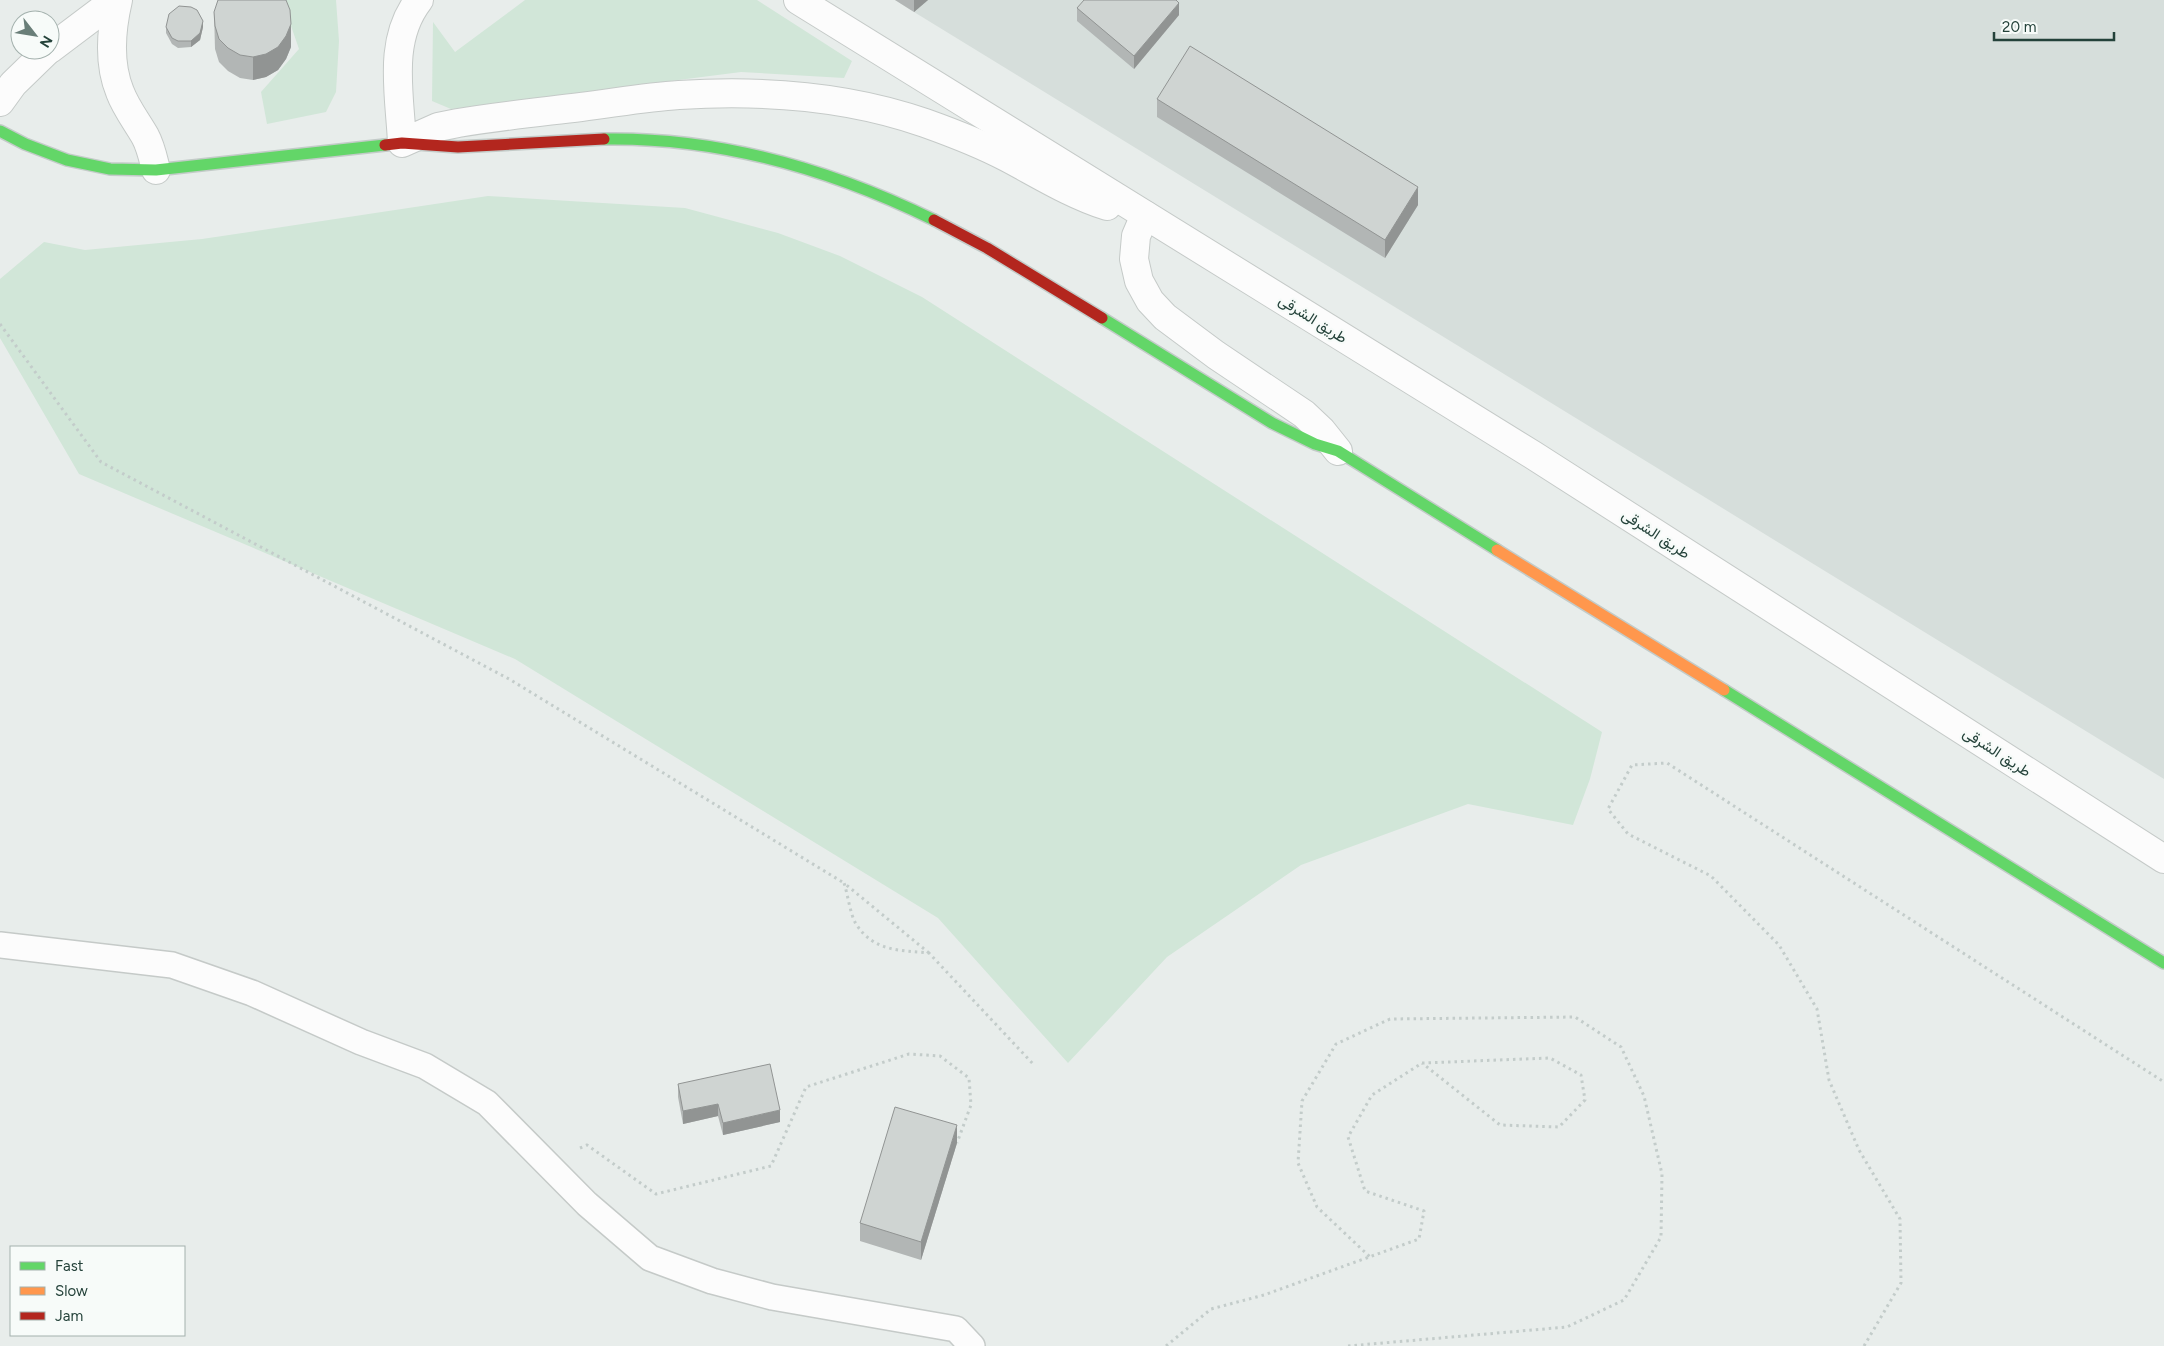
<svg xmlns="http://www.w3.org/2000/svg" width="2164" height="1346" font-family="Figtree,Vazirmatn,sans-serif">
<rect width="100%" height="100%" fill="#e8edeb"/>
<polygon fill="#d6dedb" points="895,0 2164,0 2164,779 914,12"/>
<g fill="#d1e6d8">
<polygon points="282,0 336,0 339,41 336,92 326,112 267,124 261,92 299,49"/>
<polygon points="525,0 757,0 852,61 844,78 741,72 451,109 432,101 433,22 455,52"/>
<polygon points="488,196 685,208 778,233 840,256 922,297 1602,732 1590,779 1573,825 1468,804 1301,865 1167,957 1068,1063 938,918 515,659 79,474 0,338 0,279 44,242 85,250 202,239"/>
</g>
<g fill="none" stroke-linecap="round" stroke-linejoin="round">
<g stroke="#c5cac8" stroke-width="28">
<polyline id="lane" points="0,945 172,965 252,993 361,1042 425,1066 487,1103 587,1204 650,1258 712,1281 772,1297 956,1329 972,1346"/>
</g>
<g stroke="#c5cac8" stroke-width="30">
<g id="street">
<path d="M118 0C111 30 108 63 120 92 126 108 137 122 145 136 151 147 153 158 156 170"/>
<path d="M419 0C387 41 400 95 402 143L438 127 458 123C499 116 540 112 581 107 614 103 646 97 679 95 760 90 848 96 925 123 953 133 982 144 1008 158 1040 175 1072 195 1107 206"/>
<polyline points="798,0 1533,455 2164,859"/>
<polyline points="50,49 115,0"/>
<polyline points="0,102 13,84 48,50"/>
<polyline points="1145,215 1136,236 1134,259 1139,281 1150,301 1165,317 1216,355 1304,414 1322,431 1338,451"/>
</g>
</g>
<g stroke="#c3cbc8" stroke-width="14">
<g id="fast">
<polyline points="0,131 25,144 67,160 110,169 156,170 385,145"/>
<path d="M604 139C719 137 832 170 934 220"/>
<polyline points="1102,318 1272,423 1315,444 1338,451 1497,550"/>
<polyline points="1724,690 2164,963"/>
</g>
</g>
<g stroke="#c3cbc8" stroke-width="14">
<polyline id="slow" points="1497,550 1724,690"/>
</g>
<g stroke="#c3cbc8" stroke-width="14">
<g id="jam">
<polyline points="385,145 402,143 458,147 604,139"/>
<polyline points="934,220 987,248 1102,318"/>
</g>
</g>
<g stroke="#c3ccca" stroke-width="3" stroke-dasharray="2.5 4" stroke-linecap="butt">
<polyline points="0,324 101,462 509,679 844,883"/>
<path d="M929 953 844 883C848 895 850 914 856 924 874 952 900 950 929 953L1034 1065"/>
<polyline points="580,1148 587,1145 656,1194 771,1166 806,1087 909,1054 940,1056 969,1078 971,1105 957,1143"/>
<polyline points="1166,1346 1211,1309 1264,1295 1419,1239 1424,1211 1365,1191 1348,1137 1372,1095 1422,1063 1550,1058 1581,1075 1585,1100 1559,1127 1500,1125 1422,1063"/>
<polyline points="1348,1346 1567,1327 1624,1300 1661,1237 1662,1174 1644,1096 1621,1047 1575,1017 1390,1019 1336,1044 1302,1101 1298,1163 1317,1207 1370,1257"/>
<polyline points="1864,1346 1901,1283 1900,1219 1859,1150 1829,1080 1817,1009 1779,945 1711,876 1628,834 1608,809 1632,765 1667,763 2164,1082"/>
</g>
<use href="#lane" stroke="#fcfcfc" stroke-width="25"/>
<use href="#street" stroke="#fcfcfc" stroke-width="28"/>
<use href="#fast" stroke="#63d668" stroke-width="11"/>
<use href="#slow" stroke="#ff974d" stroke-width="11"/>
<use href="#jam" stroke="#b3261e" stroke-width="11"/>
</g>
<g fill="#b2b6b5">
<polygon points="895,0 928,0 914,12"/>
<polygon points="1077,8 1179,15 1134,69 1077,21"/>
<polygon points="214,12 291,47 286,59 278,70 266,77 253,80 240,78 228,71 219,62 215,49"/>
<polygon points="166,27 203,27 200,40 191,47 178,48 172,44 166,33"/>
<polygon points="1157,99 1418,205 1385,258 1157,117"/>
<polygon points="678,1084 780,1122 723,1135 718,1116 683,1124 678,1097"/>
<polygon points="957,1143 921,1260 860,1241 860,1223"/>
</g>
<g fill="#919493">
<polygon points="914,0 928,0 914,12"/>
<polygon points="1179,3 1179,15 1134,69 1134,56"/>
<polygon points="203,21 203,27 200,40 191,47 191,41"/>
<polygon points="291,24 291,47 286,59 278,70 266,77 253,80 253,57"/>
<polygon points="1418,187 1418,205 1385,258 1385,240"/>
<polygon points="718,1104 718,1116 683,1124 683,1111"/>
<polygon points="780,1110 780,1122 723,1135 723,1123"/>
<polygon points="957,1125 957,1143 921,1260 921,1242"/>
</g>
<g fill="#cfd4d2" stroke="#919493">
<polygon points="218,0 286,0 290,10 291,24 286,36 278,47 266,54 253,57 240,55 228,48 219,39 215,26 214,12"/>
<polygon points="1084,0 1176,0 1179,3 1134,56 1077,8"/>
<polygon points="179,6 191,7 197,10 203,21 200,33 191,41 178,41 172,38 166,27 169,14"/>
<polygon points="1190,46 1418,187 1385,240 1157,99"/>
<polygon points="770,1064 780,1110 723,1123 718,1104 683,1111 678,1084"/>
<polygon points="895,1107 957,1125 921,1242 860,1223"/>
</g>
<g text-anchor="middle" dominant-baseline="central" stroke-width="4.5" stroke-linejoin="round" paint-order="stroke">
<g font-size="15" fill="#24423a" stroke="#f7fbf9">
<text transform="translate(1313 319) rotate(32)">طريق الشرقى</text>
<text transform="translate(1656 534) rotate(33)">طريق الشرقى</text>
<text transform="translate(1997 752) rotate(33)">طريق الشرقى</text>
</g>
</g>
<rect x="10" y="1246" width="175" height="90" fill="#f7fbf9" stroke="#a3b1ad"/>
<rect x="20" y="1262" width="25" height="8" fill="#63d668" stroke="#a3b1ad"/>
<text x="55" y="1271" font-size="15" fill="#24423a">Fast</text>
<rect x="20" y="1287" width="25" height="8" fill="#ff974d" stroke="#a3b1ad"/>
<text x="55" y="1296" font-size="15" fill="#24423a">Slow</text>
<rect x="20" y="1312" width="25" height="8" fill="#b3261e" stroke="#a3b1ad"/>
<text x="55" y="1321" font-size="15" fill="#24423a">Jam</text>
<g transform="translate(35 35) rotate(121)"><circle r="24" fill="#f7fbf9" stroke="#a3b1ad"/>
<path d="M0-4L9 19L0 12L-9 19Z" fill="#697e78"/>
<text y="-8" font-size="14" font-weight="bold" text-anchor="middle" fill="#24423a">N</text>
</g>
<path d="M1994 32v8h120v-8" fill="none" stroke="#24423a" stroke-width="2.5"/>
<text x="2002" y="32" font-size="15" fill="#24423a" stroke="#f7fbf9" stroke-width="4" paint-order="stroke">20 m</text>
</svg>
